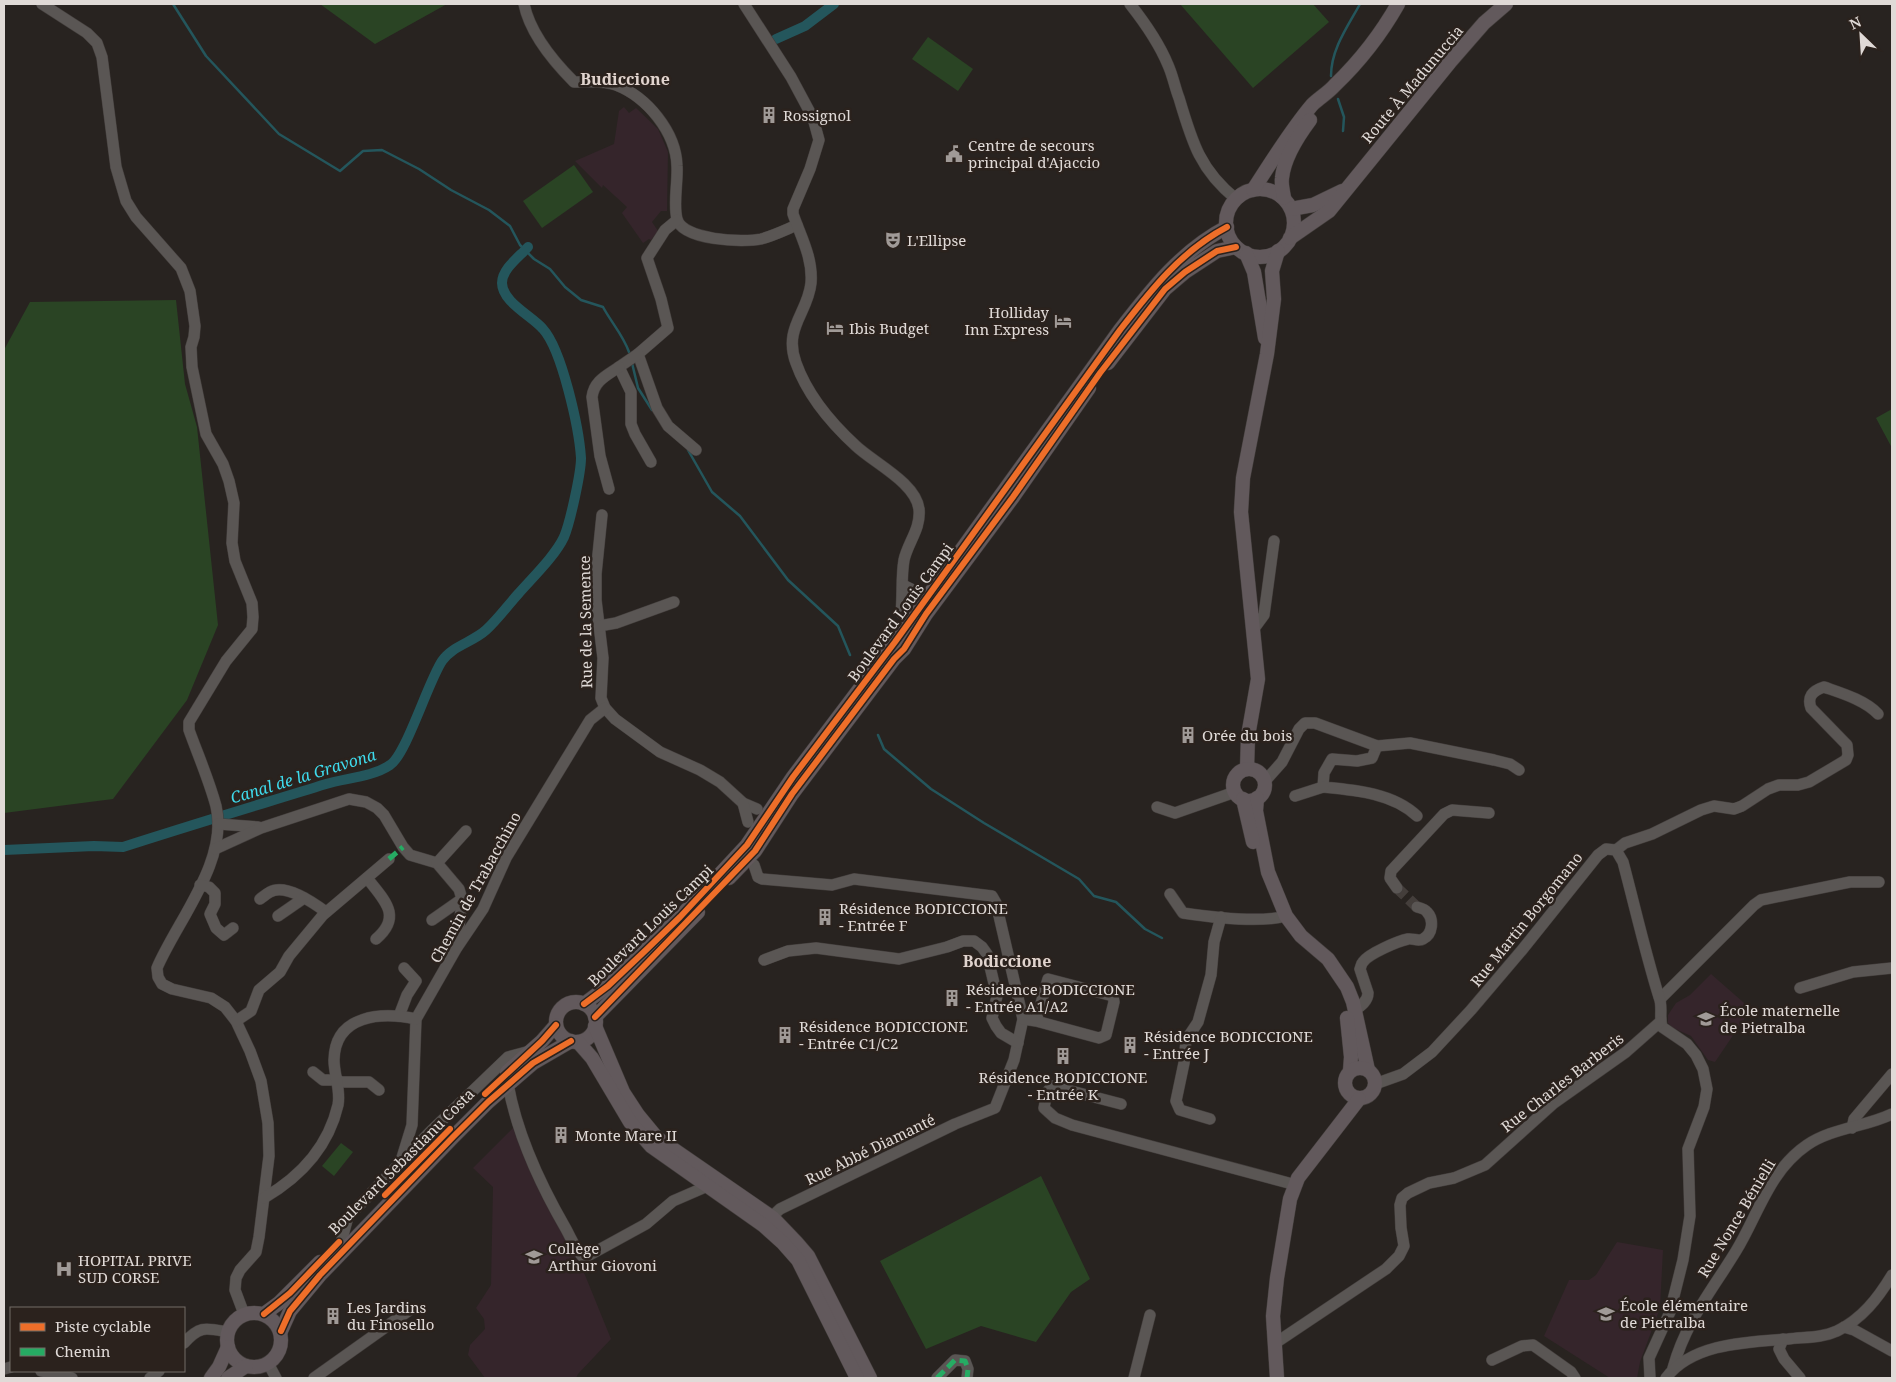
<svg xmlns="http://www.w3.org/2000/svg" width="1896" height="1382" font-family="'Noto Serif',serif">
<rect width="100%" height="100%" fill="#282320"/>
<g fill="#35252b">
<polygon points="624,107 629,113 636,108 658,129 668,152 667,211 661,211 652,222 658,231 651,240 649,239 643,243 622,213 627,207 603,185 602,188 575,161 614,144 619,111"/>
<polygon points="1711,974 1751,1009 1715,1062 1708,1060 1691,1036 1673,1028 1668,1023 1668,1015 1676,1003 1690,995"/>
<polygon points="513,1128 540,1190 585,1275 611,1339 578,1374 576,1378 485,1378 468,1355 470,1345 485,1329 484,1319 476,1308 491,1285 493,1187 473,1168"/>
<polygon points="1617,1242 1663,1250 1660,1308 1640,1362 1637,1378 1610,1378 1544,1336 1569,1280 1589,1280 1596,1275"/>
</g>
<g fill="#2a4424">
<polygon points="320,4 447,4 375,44"/>
<polygon points="1180,4 1313,4 1329,22 1253,88"/>
<polygon points="928,37 973,69 958,91 912,59"/>
<polygon points="574,165 593,192 542,228 523,201"/>
<polygon points="176,300 185,384 197,427 218,625 187,700 113,799 4,813 4,350 30,302"/>
<polygon points="1892,409 1892,448 1876,418"/>
<polygon points="341,1143 353,1152 334,1176 322,1166"/>
<polygon points="1041,1176 1090,1279 1071,1292 1036,1342 981,1326 926,1349 880,1261"/>
</g>
<g fill="none" stroke-linecap="round" stroke-linejoin="round">
<g stroke="#24565c" stroke-width="2.5">
<path d="M173 4 206 56 279 134 340 171 363 151 382 150 419 169 451 190 489 210 510 226 520 245 534 259 550 269 565 287 581 300 603 307C611 322 623 335 629 352"/>
<path d="M1331 76C1331 49 1348 26 1360 4"/>
<polyline points="1338,99 1344,117 1343,131"/>
<polyline points="632,363 638,388 652,410"/>
<polyline points="688,450 712,492 740,516 788,580 838,626 850,655"/>
<polyline points="878,735 884,749 931,789 984,823 1079,879 1094,896 1116,902 1145,929 1162,938"/>
</g>
<g stroke="#24565c" stroke-width="10">
<polyline points="776,39 805,26 834,4"/>
<path d="M4 850 94 846 123 847C191 825 258 805 326 784 346 778 372 777 390 765 406 755 428 682 442 661 452 646 473 642 486 630 498 619 508 605 519 593 533 577 555 556 564 537 570 523 581 473 581 458 579 428 562 350 543 329 532 316 502 302 502 283 502 269 519 257 528 247"/>
</g>
<polyline stroke="#443e3b" stroke-width="11" stroke-dasharray="11 5.5" stroke-linecap="butt" points="1397,888 1417,907"/>
<g stroke="#423d3b" stroke-width="12">
<g id="minor">
<path d="M42 4 87 33 97 43 102 57 116 167 126 201 136 217 181 268 190 291 195 326 194 337 191 347 192 367 206 434 223 464 229 481 234 503 232 543 235 561 252 603 253 617 252 629 226 661 189 722V730C198 755 209 780 216 806 229 861 177 921 157 968L158 977 162 984 172 989 211 998 225 1007 236 1021 250 1051 261 1081 268 1123 269 1156 259 1237 256 1252 240 1270 236 1278 235 1290 244 1314"/>
<path d="M524 4C530 33 553 61 574 82 588 82 603 80 616 85 647 97 676 132 677 166 678 182 673 204 677 219 682 240 743 243 761 239 773 236 785 230 797 225"/>
<path d="M744 4 791 77 813 118 819 140 810 169 793 209V214C801 237 813 258 811 283 808 313 783 328 796 363 807 394 832 424 856 446 874 463 916 483 919 509 921 529 908 542 904 560 901 577 903 595 901 613"/>
<path d="M1130 4C1145 23 1159 43 1168 65 1173 76 1175 88 1179 98 1192 142 1200 170 1236 199"/>
<polyline points="677,220 665,230 647,258 661,299 668,328 638,354 657,408 668,426 696,450"/>
<polyline points="638,354 619,367 631,392 631,424 635,434 651,462"/>
<path d="M609 489 600 456 592 397C594 381 606 376 619 367"/>
<polyline points="602,515 596,574 596,600 603,658 601,698 605,708 615,719 660,752 700,770 720,782 743,803 757,809"/>
<polyline points="903,585 917,592"/>
<polyline points="599,626 616,623 674,602"/>
<polyline points="1253,630 1264,615 1274,541"/>
<path d="M1377 746 1372 758 1357 761 1332 759 1324 773 1323 787C1355 790 1393 793 1417 816"/>
<polyline points="1265,781 1282,762 1299,729 1305,723 1315,723 1377,746 1410,743 1494,760 1510,764 1519,770"/>
<polyline points="1295,796 1323,787"/>
<polyline points="743,803 748,822"/>
<polyline points="1157,807 1175,813 1235,792"/>
<polyline points="218,824 258,827"/>
<polyline points="215,849 261,828 349,799 366,802 377,808 384,815 403,847 410,855 437,863 459,889 462,899 457,947"/>
<path d="M1616 850 1625 843 1652 834 1701 810 1714 806 1734 809 1742 806 1768 789 1779 785H1798L1809 782 1846 760 1848 755 1847 745 1811 708C1807 697 1812 691 1824 687 1841 693 1865 700 1878 714"/>
<polyline points="437,863 466,831"/>
<polyline points="754,865 758,877 762,879 832,885 854,879 992,896 996,903 1023,1019 1014,1060 995,1108 955,1124 780,1209 766,1222"/>
<path d="M367 878C384 900 403 916 376 939"/>
<polyline points="200,885 209,887 215,893 215,904 210,914 216,928 224,935 233,928"/>
<polyline points="1397,888 1390,878 1391,871 1444,814 1452,810 1489,813"/>
<path d="M1170 894 1183 913C1210 917 1260 923 1286 916"/>
<path d="M260 899C263 897 266 894 270 892 285 883 314 903 326 912"/>
<polyline points="278,916 304,898"/>
<polyline points="432,920 462,899"/>
<polyline points="764,960 788,951 816,948 899,959 947,947 963,941 974,941 982,947 987,954 997,996 992,1018 996,1026 1001,1033 1018,1043"/>
<polyline points="1800,988 1853,972 1892,968"/>
<polyline points="1660,999 1754,905 1761,900 1850,882 1879,882"/>
<path d="M1355 1010C1361 1006 1368 1001 1368 993L1360 969C1361 967 1361 964 1363 962 1368 954 1398 941 1408 939 1413 938 1418 942 1423 939 1433 934 1434 919 1427 912 1425 909 1421 908 1417 907"/>
<polyline points="399,1016 407,995 416,981 404,968"/>
<polyline points="1023,1019 1036,1021 1099,1038 1106,1035 1114,1002 1113,996 1048,979 1036,1021"/>
<polyline points="236,1021 251,1011 259,990 280,972 289,956 323,915 389,859"/>
<polyline points="313,1072 323,1080 338,1080"/>
<polyline points="338,1082 369,1082 379,1090"/>
<path d="M508 1084C517 1135 540 1184 566 1229 571 1238 576 1251 584 1258L646 1224 673 1201 703 1188 712 1182"/>
<path d="M1375 1084 1403 1074 1432 1052 1471 1010 1522 950 1598 855 1606 849 1616 850 1623 862C1635 907 1645 952 1659 997 1663 1006 1659 1017 1662 1027L1687 1044 1696 1055 1703 1069 1707 1089 1704 1107 1688 1149 1690 1216 1683 1260 1670 1312 1649 1358 1650 1378"/>
<polyline points="1121,1104 1052,1086 1047,1092 1044,1108 1055,1118 1072,1125 1296,1185"/>
<polyline points="1210,1119 1180,1110 1176,1101 1184,1063 1186,1040 1198,1022 1211,975 1214,942 1221,917"/>
<polyline points="1852,1128 1854,1119 1892,1074"/>
<polyline points="400,1164 412,1125 416,1019 456,949 483,909 506,858 590,720 605,708"/>
<path d="M264 1198C300 1177 328 1148 338 1105 341 1090 334 1075 334 1060 335 1014 382 1012 416 1019"/>
<polyline points="342,1239 348,1217 431,1131 508,1057 530,1051"/>
<polyline points="1844,1327 1854,1330 1892,1351"/>
<polyline points="1783,1339 1779,1349 1784,1359 1800,1378"/>
<path d="M184 1343C200 1325 206 1328 228 1332"/>
<polyline points="1274,1344 1386,1269 1399,1256 1404,1246 1401,1228 1400,1205 1402,1198 1408,1193 1429,1183 1454,1178 1485,1165 1554,1103 1626,1052 1660,1022"/>
<polyline points="1492,1360 1522,1346 1533,1345 1571,1372 1575,1378"/>
<polyline points="268,1363 276,1378"/>
<path d="M1673 1368C1686 1321 1711 1292 1736 1251 1758 1215 1769 1171 1807 1145 1832 1128 1865 1127 1892 1114"/>
<polyline points="4,1369 11,1367"/>
<polyline points="41,1371 72,1378"/>
<polyline points="150,1378 159,1371"/>
<polyline points="314,1378 411,1309"/>
<polyline points="937,1378 955,1360 965,1361 968,1369 967,1378"/>
<polyline points="1134,1378 1150,1315"/>
<path d="M1666 1378C1692 1343 1748 1342 1788 1339 1805 1337 1822 1338 1837 1331 1862 1319 1878 1298 1892 1275"/>
</g>
</g>
<g stroke="#423d3b" stroke-width="15">
<g id="major">
<circle cx="1260" cy="223" r="34"/>
<path d="M1253 190C1272 161 1290 131 1312 105 1319 98 1328 93 1335 85 1360 61 1381 34 1398 4"/>
<path d="M1284 198C1283 191 1281 184 1282 178 1284 158 1298 136 1310 120"/>
<polyline points="1291,209 1313,205 1342,191"/>
<polyline points="1290,238 1329,211 1450,62 1484,23 1506,4"/>
<polyline points="1246,253 1254,272 1265,338"/>
<polyline points="1108,363 1165,289 1185,272 1217,251 1236,247"/>
<polyline points="1247,769 1248,736 1258,679 1241,512 1243,478 1267,354 1274,299 1272,271 1278,251"/>
<circle cx="1249" cy="785" r="16"/>
<polyline points="1257,798 1256,811 1268,872 1286,916 1301,936 1328,959 1347,987 1353,1002 1368,1070"/>
<polyline points="1243,799 1253,842"/>
<polyline points="729,878 755,851 792,794 894,659 904,649 926,614 1013,497 1089,388"/>
<circle cx="576" cy="1022" r="20"/>
<path d="M584 1004 608 986 647 949 680 917 747 845 793 777 895 642 1120 330C1151 290 1181 251 1227 227"/>
<polyline points="595,1017 698,912"/>
<polyline points="1347,1018 1351,1057 1350,1071"/>
<polyline points="595,1026 623,1092 638,1115 657,1138 773,1218 796,1242 808,1256 870,1378"/>
<polyline points="578,1042 592,1058 630,1122 651,1146 763,1225 783,1243 798,1260 857,1378"/>
<circle cx="1360" cy="1083" r="15"/>
<polyline points="507,1072 542,1041 556,1025"/>
<circle cx="254" cy="1340" r="27"/>
<polyline points="264,1314 279,1303 320,1262"/>
<polyline points="281,1331 290,1311 320,1275 453,1137 488,1102 533,1063 571,1041"/>
<polyline points="211,1378 219,1367 228,1347"/>
<polyline points="228,1378 246,1366"/>
<polyline points="1277,1378 1273,1316 1277,1278 1290,1199 1298,1178 1359,1099"/>
</g>
</g>
<use href="#minor" stroke="#5a5654" stroke-width="11"/>
<use href="#major" stroke="#62595c" stroke-width="14"/>
<g stroke="#26ab63" stroke-width="5" stroke-dasharray="10 5" stroke-linecap="butt">
<polyline points="389,859 403,847"/>
<polyline points="937,1378 955,1360 965,1361 968,1369 967,1378"/>
</g>
<g stroke="#2b221d" stroke-width="9">
<g id="cycleway">
<path d="M584 1004 608 986 647 949 680 917 747 845 793 777 895 642 1120 330C1151 290 1181 251 1227 227"/>
<polyline points="595,1017 755,851 792,794 894,659 904,649 926,614 1013,497 1100,373 1165,289 1185,272 1217,251 1236,247"/>
<polyline points="485,1094 542,1041 556,1025"/>
<polyline points="385,1195 450,1129"/>
<polyline points="264,1314 290,1293 339,1242"/>
<polyline points="281,1331 290,1311 320,1275 453,1137 488,1102 533,1063 571,1041"/>
</g>
</g>
<use href="#cycleway" stroke="#ee6e29" stroke-width="6"/>
</g>
<defs>
<g id="building-bare" transform="scale(1.35)"><path d="M-4-6H4V6H1V3H-1V6H-4ZM-2.5-4.3h1.7v1.8h-1.7ZM.8-4.3h1.7v1.8H.8ZM-2.5-1h1.7V.8h-1.7ZM.8-1h1.7V.8H.8Z" fill="#a09a97" stroke="#2b221d" stroke-width="2.5" paint-order="stroke"/></g>
<g id="civic-bare" transform="scale(1.35)"><path d="M-.6-6.5H3V-4.5H.6V-3L4-1V1h2V6H-6V1h2V-1L-.6-3ZM-1.2 2.5V6h2.4V2.5Z" fill="#a09a97" stroke="#2b221d" stroke-width="2.5" paint-order="stroke"/></g>
<g id="theatre-bare" transform="scale(1.35)"><path d="M-5-5.5Q0-4 5-5.5V0Q5 5 0 6Q-5 5-5 0ZM-3.3-2.5H-1v1.5H-3.3ZM1-2.5H3.3v1.5H1ZM-2.8 1Q0 5.5 2.8 1Z" fill="#a09a97" stroke="#2b221d" stroke-width="2.5" paint-order="stroke"/></g>
<g id="hotel-bare" transform="scale(1.35)"><path d="M-6-4.5h1.5V1H6V5H4.5V3h-9V5H-6ZM-4 0a1.8 1.8 0 1 1 3.6 0ZM.5 0V-2.5h3Q6-2.5 6 0Z" fill="#a09a97" stroke="#2b221d" stroke-width="2.5" paint-order="stroke"/></g>
<g id="school-bare" transform="scale(1.35)"><path d="M0-5L7-2L0 1L-7-2ZM-4 1L0 2.5L4 1V4Q0 6-4 4Z" fill="#a09a97" stroke="#2b221d" stroke-width="2.5" paint-order="stroke"/></g>
<g id="hospital-bare" transform="scale(1.35)"><path d="M-5-5h3v3.5h4V-5h3V5h-3V1.5h-4V5h-3Z" fill="#a09a97" stroke="#2b221d" stroke-width="2.5" paint-order="stroke"/></g>
</defs>
<g fill-rule="evenodd">
<use href="#building-bare" x="769" y="115"/>
<use href="#civic-bare" x="954" y="154"/>
<use href="#theatre-bare" x="893" y="240"/>
<use href="#hotel-bare" x="1063" y="321"/>
<use href="#hotel-bare" x="835" y="328"/>
<use href="#building-bare" x="1188" y="735"/>
<use href="#building-bare" x="825" y="917"/>
<use href="#building-bare" x="952" y="998"/>
<use href="#school-bare" x="1706" y="1019"/>
<use href="#building-bare" x="785" y="1035"/>
<use href="#building-bare" x="1130" y="1045"/>
<use href="#building-bare" x="1063" y="1056"/>
<use href="#building-bare" x="561" y="1135"/>
<use href="#school-bare" x="534" y="1257"/>
<use href="#hospital-bare" x="64" y="1269"/>
<use href="#school-bare" x="1606" y="1314"/>
<use href="#building-bare" x="333" y="1316"/>
</g>
<g text-anchor="middle" dominant-baseline="central" stroke-width="5" stroke-linejoin="round" paint-order="stroke">
<g font-size="15" fill="#e0dad7" stroke="#2b221d">
<text transform="translate(1412 84) rotate(-50)">Route À Madunuccia</text>
<text transform="translate(900 612) rotate(-54)">Boulevard Louis Campi</text>
<text transform="translate(585 622) rotate(-91)">Rue de la Semence</text>
<text transform="translate(475 887) rotate(-61)">Chemin de Trabacchino</text>
<text transform="translate(1526 919) rotate(-51)">Rue Martin Borgomano</text>
<text transform="translate(650 925) rotate(-44)">Boulevard Louis Campi</text>
<text transform="translate(1562 1082) rotate(-38)">Rue Charles Barberis</text>
<text transform="translate(870 1149) rotate(-26)">Rue Abbé Diamanté</text>
<text transform="translate(401 1161) rotate(-45)">Boulevard Sebastianu Costa</text>
<text transform="translate(1736 1218) rotate(-59)">Rue Nonce Bénielli</text>
</g>
<g font-size="15" fill="#e0dad7" stroke="#2b221d" text-anchor="start">
<text x="783" y="115">Rossignol</text>
<text x="968" y="145">Centre de secours<tspan x="968" dy="17">principal d'Ajaccio</tspan></text>
<text x="907" y="240">L'Ellipse</text>
<text x="1049" y="312" text-anchor="end">Holliday<tspan x="1049" dy="17">Inn Express</tspan></text>
<text x="849" y="328">Ibis Budget</text>
<text x="1202" y="735">Orée du bois</text>
<text x="839" y="908">Résidence BODICCIONE<tspan x="839" dy="17">- Entrée F</tspan></text>
<text x="966" y="989">Résidence BODICCIONE<tspan x="966" dy="17">- Entrée A1/A2</tspan></text>
<text x="1720" y="1010">École maternelle<tspan x="1720" dy="17">de Pietralba</tspan></text>
<text x="799" y="1026">Résidence BODICCIONE<tspan x="799" dy="17">- Entrée C1/C2</tspan></text>
<text x="1144" y="1036">Résidence BODICCIONE<tspan x="1144" dy="17">- Entrée J</tspan></text>
<text x="1063" y="1077" text-anchor="middle">Résidence BODICCIONE<tspan x="1063" dy="17">- Entrée K</tspan></text>
<text x="575" y="1135">Monte Mare II</text>
<text x="548" y="1248">Collège<tspan x="548" dy="17">Arthur Giovoni</tspan></text>
<text x="78" y="1260">HOPITAL PRIVE<tspan x="78" dy="17">SUD CORSE</tspan></text>
<text x="1620" y="1305">École élémentaire<tspan x="1620" dy="17">de Pietralba</tspan></text>
<text x="347" y="1307">Les Jardins<tspan x="347" dy="17">du Finosello</tspan></text>
</g>
<g font-size="16" font-weight="bold" fill="#e1d4ce" stroke="#2b221d">
<text x="625" y="79">Budiccione</text>
<text x="1007" y="961">Bodiccione</text>
</g>
<g font-size="16" font-style="italic" fill="#3edaec" stroke="#2b221d">
<text transform="translate(303 776) rotate(-17)">Canal de la Gravona</text>
</g>
</g>
<rect width="1896" height="1382" fill="none" stroke="#e0dad7" stroke-width="10"/>
<rect x="10" y="1307" width="175" height="65" fill="#2b221d" stroke="#736c67"/>
<rect x="20" y="1323" width="25" height="8" fill="#ee6e29" stroke="#736c67"/>
<text x="55" y="1332" font-size="15" fill="#e0dad7">Piste cyclable</text>
<rect x="20" y="1348" width="25" height="8" fill="#26ab63" stroke="#736c67"/>
<text x="55" y="1357" font-size="15" fill="#e0dad7">Chemin</text>
<g transform="translate(1861 35) rotate(335)" stroke="#2b221d" stroke-width="4" paint-order="stroke">
<path d="M0-4L9 19L0 12L-9 19Z" fill="#e0dad7"/>
<text y="-8" font-size="14" font-weight="bold" text-anchor="middle" fill="#e0dad7">N</text>
</g>
</svg>
